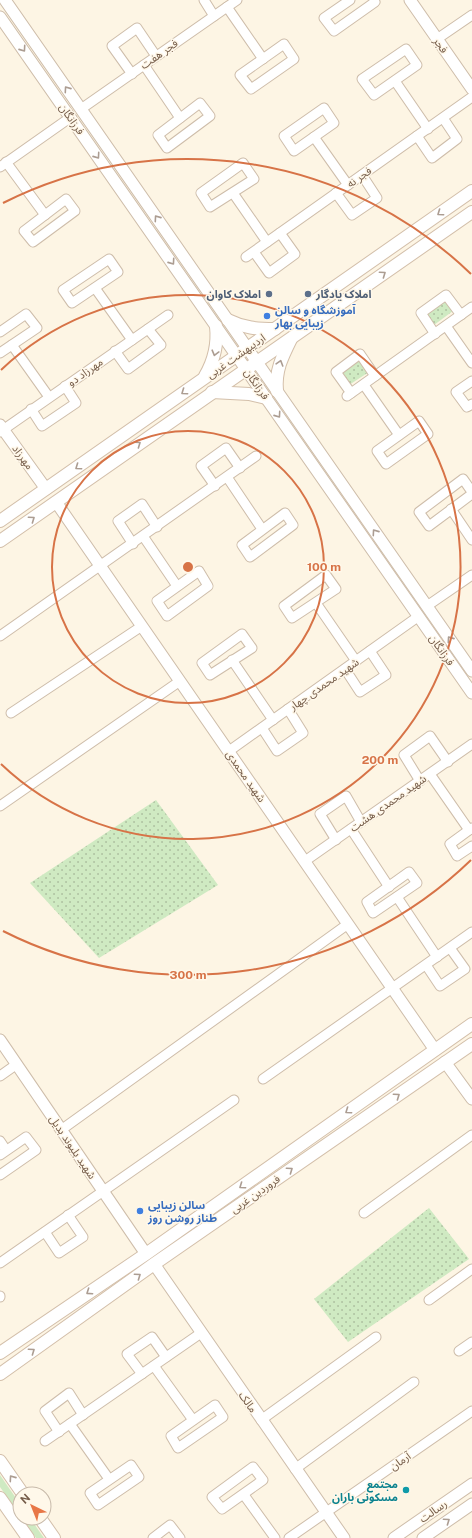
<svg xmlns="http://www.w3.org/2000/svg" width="472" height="1538" font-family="'Public Sans','Noto Sans Arabic',sans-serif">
<defs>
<pattern id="park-dots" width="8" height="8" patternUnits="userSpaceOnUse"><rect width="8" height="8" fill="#cfeac2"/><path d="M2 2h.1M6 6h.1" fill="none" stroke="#adc1a0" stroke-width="1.8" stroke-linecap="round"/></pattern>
</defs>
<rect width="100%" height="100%" fill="#fdf5e4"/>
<g fill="#cfeac2">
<polygon points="0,1475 20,1504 20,1515 0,1487"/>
<polygon points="22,1518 30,1518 44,1538 36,1538"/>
</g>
<g fill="url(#park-dots)">
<polygon points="444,299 453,311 434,325 426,313"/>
<polygon points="360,360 369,372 349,385 341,373"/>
<polygon points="156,800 218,885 99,958 30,883"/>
<polygon points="429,1208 469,1259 348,1342 314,1299"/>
</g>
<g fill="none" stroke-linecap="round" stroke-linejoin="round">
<g stroke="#cebdaa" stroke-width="11">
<g id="minor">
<polyline points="204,0 214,16"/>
<polyline points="350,0 324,18 334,31 375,2 374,0"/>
<polyline points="227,7 263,59"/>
<polyline points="437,39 472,15"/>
<polygon points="284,44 294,59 251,89 240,75"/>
<polygon points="406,49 417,65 374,95 362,79"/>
<polyline points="144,65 180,118"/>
<polyline points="132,74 112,46 137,28 156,56"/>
<polyline points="395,81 428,129"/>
<polygon points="200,103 210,116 167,148 158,135"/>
<polygon points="324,108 334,123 294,151 284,136"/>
<polyline points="81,109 237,0"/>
<polyline points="417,136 432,158 457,139 443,118"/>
<polyline points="314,137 348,185"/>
<polyline points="6,162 45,215"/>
<polygon points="243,163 254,179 210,207 201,193"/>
<polyline points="0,167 71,117"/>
<polyline points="233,193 267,242"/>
<polyline points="336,193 352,215 377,198 362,175"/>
<polygon points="66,199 75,211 33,242 24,231"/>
<polyline points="254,252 269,273 295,254 280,233"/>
<polyline points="246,257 472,97"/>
<polygon points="109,259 118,272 72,303 63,290"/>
<polyline points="95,288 132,340"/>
<polyline points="446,326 472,363"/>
<polyline points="0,332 26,314 37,328 0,353"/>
<polyline points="435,334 421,313 446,295 461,315"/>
<polyline points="12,345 49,397"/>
<polyline points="115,351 128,369 161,345 148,329"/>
<polyline points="472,381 456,392 467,407 472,404"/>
<polyline points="364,385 399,435"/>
<polyline points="351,393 336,372 360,354 375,376"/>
<polyline points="347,396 472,307"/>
<polyline points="31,409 42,426 76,403 65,386"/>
<polygon points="419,421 428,434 386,464 377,451"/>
<polyline points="0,432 168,315"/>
<polyline points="227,477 262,529"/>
<polyline points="215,486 201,466 226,448 240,468"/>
<polyline points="472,492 463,479 419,512 429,526 472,494"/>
<polyline points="451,509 472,540"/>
<polygon points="285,513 293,525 250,557 242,545"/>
<polyline points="143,536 177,586"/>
<polyline points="133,544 118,521 142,504 157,527"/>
<polygon points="199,571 208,586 167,616 157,601"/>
<polygon points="326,575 336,589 292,618 284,606"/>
<polyline points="316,603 356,661"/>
<polyline points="427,606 472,575"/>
<polygon points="242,634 252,648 210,675 202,663"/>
<polyline points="0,636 256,456"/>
<polyline points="232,660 273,720"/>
<polyline points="345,669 360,692 386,675 370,651"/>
<polyline points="11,713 142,626"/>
<polyline points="262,728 277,751 303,733 288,709"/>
<polyline points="229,751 419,616"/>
<polyline points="430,774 469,830"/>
<polyline points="420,781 404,755 430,736 448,762"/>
<polyline points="0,806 180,681"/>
<polyline points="472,828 450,844 457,856 472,846"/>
<polyline points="351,829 389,887"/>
<polyline points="336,840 320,814 346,796 361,822"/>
<polyline points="305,861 472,744"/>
<polygon points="409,872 417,883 373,913 367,902"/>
<polyline points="397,897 437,957"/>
<polyline points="426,965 440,986 465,969 450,948"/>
<polyline points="0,1076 17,1064"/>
<polyline points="263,1079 472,932"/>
<polyline points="61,1130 348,924"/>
<polyline points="0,1141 6,1150"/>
<polyline points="0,1155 26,1137 36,1150 0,1175"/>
<polyline points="364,1213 472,1135"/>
<polyline points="45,1232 59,1253 83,1237 68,1215"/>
<polyline points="0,1263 234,1100"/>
<polyline points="0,1296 0,1297"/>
<polyline points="429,1300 472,1269"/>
<polyline points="459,1351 472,1342"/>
<polyline points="154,1366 193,1420"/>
<polyline points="142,1374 127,1354 152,1337 166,1357"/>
<polygon points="215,1405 223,1417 178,1448 171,1436"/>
<polyline points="261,1420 376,1337"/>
<polyline points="70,1424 109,1479"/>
<polyline points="59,1432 45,1411 69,1393 83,1415"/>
<polyline points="45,1441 201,1333"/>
<polygon points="131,1465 139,1477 98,1505 90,1493"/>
<polygon points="253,1467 263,1480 222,1509 212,1497"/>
<polyline points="295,1469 414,1382"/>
<polyline points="244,1495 275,1538"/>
<polyline points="153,1538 170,1525 180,1538"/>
<polyline points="289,1538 472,1411"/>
</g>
</g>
<g stroke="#cebdaa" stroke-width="13">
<g id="tertiary">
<polyline points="5,0 472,671"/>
<polyline points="410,0 472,89"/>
<polyline points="0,17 472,693"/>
<polyline points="0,425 46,489"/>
<polyline points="56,502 435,1050"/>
<polyline points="0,1040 146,1254"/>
<polyline points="445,1062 472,1099"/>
<polyline points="154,1264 344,1538"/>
<polyline points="394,1538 472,1484"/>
<polyline points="423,1538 472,1504"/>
</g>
</g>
<g stroke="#d3bfaa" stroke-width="14">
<g id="secondary">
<path d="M228 320C244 328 257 329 275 329"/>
<path d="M205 376C215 359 218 344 216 326"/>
<path d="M277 391C275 371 282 357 291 339"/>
<polyline points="212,392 249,394 266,398"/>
<polyline points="0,521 472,191"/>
<polyline points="0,541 472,212"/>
<polyline points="0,1353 146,1254 472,1024"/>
<polyline points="0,1374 154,1264 472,1044"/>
<polyline points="0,1461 23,1494"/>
<polyline points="0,1498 28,1538"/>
<polyline points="40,1518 54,1538"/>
</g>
</g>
<use href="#minor" stroke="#fff" stroke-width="9"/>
<use href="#tertiary" stroke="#fff" stroke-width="11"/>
<use href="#secondary" stroke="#fff" stroke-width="12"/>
</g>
<defs><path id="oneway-chevron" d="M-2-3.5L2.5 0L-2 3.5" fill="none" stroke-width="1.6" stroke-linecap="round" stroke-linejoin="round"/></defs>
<g stroke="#ac9d92">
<use href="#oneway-chevron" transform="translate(23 49) rotate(55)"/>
<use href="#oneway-chevron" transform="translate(67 89) rotate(-125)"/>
<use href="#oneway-chevron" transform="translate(97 156) rotate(55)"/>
<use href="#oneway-chevron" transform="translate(440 213) rotate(145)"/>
<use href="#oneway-chevron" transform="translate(157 218) rotate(-125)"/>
<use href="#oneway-chevron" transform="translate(172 262) rotate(55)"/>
<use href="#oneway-chevron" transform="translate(383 274) rotate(-35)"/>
<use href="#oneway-chevron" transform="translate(215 353) rotate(105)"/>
<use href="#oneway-chevron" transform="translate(280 363) rotate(-73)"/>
<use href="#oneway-chevron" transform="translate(184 392) rotate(145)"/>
<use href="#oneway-chevron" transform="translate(278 415) rotate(55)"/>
<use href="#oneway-chevron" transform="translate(138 444) rotate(-35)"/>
<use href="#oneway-chevron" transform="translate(78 467) rotate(145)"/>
<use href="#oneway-chevron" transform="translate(32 519) rotate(-35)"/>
<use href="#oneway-chevron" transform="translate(375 532) rotate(-125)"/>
<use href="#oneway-chevron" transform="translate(450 639) rotate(-125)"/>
<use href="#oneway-chevron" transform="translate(397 1096) rotate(-35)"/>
<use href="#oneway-chevron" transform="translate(348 1111) rotate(145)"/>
<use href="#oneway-chevron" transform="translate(290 1170) rotate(-35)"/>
<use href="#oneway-chevron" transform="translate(242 1186) rotate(145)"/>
<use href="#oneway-chevron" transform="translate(138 1276) rotate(-35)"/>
<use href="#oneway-chevron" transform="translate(89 1292) rotate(146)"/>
<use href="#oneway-chevron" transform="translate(32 1351) rotate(-35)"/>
<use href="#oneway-chevron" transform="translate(12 1478) rotate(-125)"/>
<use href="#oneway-chevron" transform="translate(447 1521) rotate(-35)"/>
</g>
<g fill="none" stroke="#d77347" stroke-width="2">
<circle cx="188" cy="567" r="136"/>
<path d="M1 370A272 272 0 1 1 1 764"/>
<path d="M471 860A408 408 0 0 1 3 931M3 203A408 408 0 0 1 471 274"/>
</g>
<g fill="#5c6f8a" stroke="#fff8ea" stroke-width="1.5">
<circle cx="269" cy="294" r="4"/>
<circle cx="308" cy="294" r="4"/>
</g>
<g fill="#3f7fe0" stroke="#fff8ea" stroke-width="1.5">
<circle cx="267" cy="316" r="4"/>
<circle cx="140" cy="1211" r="4"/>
</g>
<circle fill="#0f9aa8" stroke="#fff8ea" stroke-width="1.5" cx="406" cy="1490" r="4"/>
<g text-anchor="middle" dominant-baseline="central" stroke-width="3" stroke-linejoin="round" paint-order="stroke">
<g font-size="11" fill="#755c49" stroke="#fff8ea">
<text transform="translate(441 45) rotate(55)">فجر</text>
<text transform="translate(159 54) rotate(-35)">فجر هفت</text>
<text transform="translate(72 119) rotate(55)">فرزانگان</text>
<text transform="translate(359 177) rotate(-35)">فجر نه</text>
<text transform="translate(236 356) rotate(-35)">اردیبهشت غربی</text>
<text transform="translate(85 372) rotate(-35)">مهرزاد دو</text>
<text transform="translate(257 384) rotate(55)">فرزانگان</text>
<text transform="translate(23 457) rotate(54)">مهرزاد</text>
<text transform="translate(442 650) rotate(55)">فرزانگان</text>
<text transform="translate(324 684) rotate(-35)">شهید محمدی چهار</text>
<text transform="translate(246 776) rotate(55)">شهید محمدی</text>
<text transform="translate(388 803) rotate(-35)">شهید محمدی هشت</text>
<text transform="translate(73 1147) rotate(56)">شهید بلیوند بدیل</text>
<text transform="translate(255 1194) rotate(-35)">فروردین غربی</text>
<text transform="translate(248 1402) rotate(55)">مالک</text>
<text transform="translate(400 1461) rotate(-35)">آرمان</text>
<text transform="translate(433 1511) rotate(-35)">رسالت</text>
</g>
<g font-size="11" font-weight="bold" fill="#4e5e75" stroke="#fff8ea" text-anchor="end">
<text x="261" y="294">املاک کاوان</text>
<text x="316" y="294" text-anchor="start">املاک یادگار</text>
</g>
<g font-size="11" font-weight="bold" fill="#366cbe" stroke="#fff8ea" text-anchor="start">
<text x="275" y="310">آموزشگاه و سالن<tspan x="275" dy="13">زیبایی بهار</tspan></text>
<text x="148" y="1205">سالن زیبایی<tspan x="148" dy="13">طناز روشن روز</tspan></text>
</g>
<g font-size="11" font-weight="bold" fill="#0d838f" stroke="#fff8ea" text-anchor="end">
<text x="398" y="1484">مجتمع<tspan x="398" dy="13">مسکونی باران</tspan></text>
</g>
</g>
<circle cx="188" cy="567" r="6" fill="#d77347" stroke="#fff8ea" stroke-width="2"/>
<g font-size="12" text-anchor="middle" font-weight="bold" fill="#d77347" stroke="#fff8ea" stroke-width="3" stroke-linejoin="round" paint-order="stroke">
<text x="324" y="571">100 m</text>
<text x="380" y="764">200 m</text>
<text x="188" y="979">300 m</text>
</g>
<g transform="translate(32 1506) rotate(317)"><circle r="19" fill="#fff8ea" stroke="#c8baaa"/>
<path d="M0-3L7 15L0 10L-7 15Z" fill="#e87747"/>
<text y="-6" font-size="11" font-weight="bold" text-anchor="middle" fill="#755c49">N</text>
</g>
</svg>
